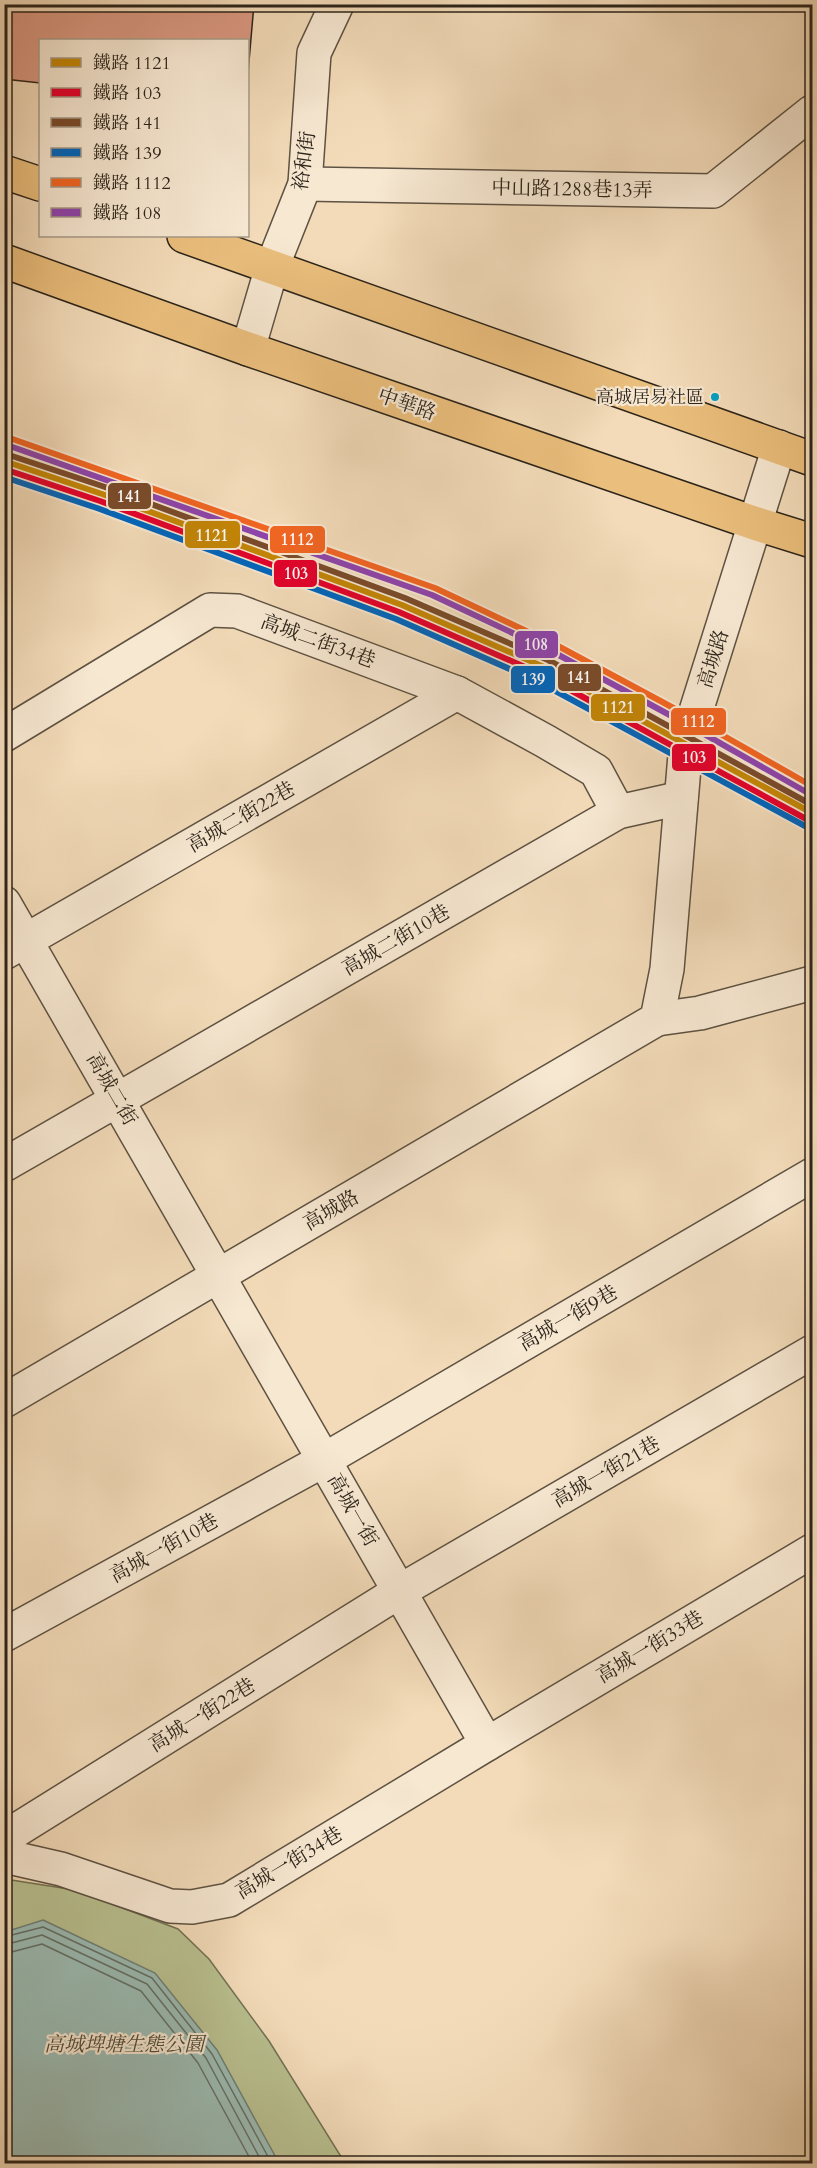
<svg xmlns="http://www.w3.org/2000/svg" width="817" height="2168" font-family="Cardo,'Noto Serif TC',serif">
<rect width="100%" height="100%" fill="#f3dbb9"/>
<filter id="stains"><feTurbulence type="fractalNoise" baseFrequency=".00333" numOctaves="4"/><feColorMatrix values="0 0 0 0 .2 0 0 0 0 .09 0 0 0 0 .02 0 0 0 .5 -.17"/></filter>
<radialGradient id="worn" r=".72"><stop offset=".6" stop-color="#630" stop-opacity="0"/><stop offset="1" stop-color="#630" stop-opacity=".3"/></radialGradient>
<polygon fill="#b9c090" stroke="#727255" stroke-width="1.5" points="5,1879 75,1890 178,1929 209,1959 269,2041 345,2163 5,2164"/>
<polygon fill="#9bbbb3" stroke="#6f7f76" stroke-width="1.5" points="43,1920 155,1973 217,2050 279,2163 5,2163 5,1932"/>
<g fill="none" stroke-linecap="round" stroke-linejoin="round">
<g stroke="#647066" stroke-width="1.5">
<polyline points="4,1937 43,1927 152,1978 212,2054 272,2164"/>
<polyline points="4,1945 42,1935 147,1984 206,2058 263,2164"/>
<polyline points="4,1954 42,1944 141,1991 198,2063 253,2164"/>
</g>
</g>
<polygon fill="#da9881" stroke="#2c241a" stroke-width="1.5" points="4,4 254,4 248,73 248,40 40,40 40,83 4,79"/>
<g fill="none" stroke-linecap="round" stroke-linejoin="round">
<g stroke="#5e5242" stroke-width="36">
<g id="minor">
<polyline points="305,184 713,191 812,112"/>
<polyline points="248,349 272,267 305,184 314,53 337,4"/>
<polyline points="4,735 210,610 237,611 457,693 545,741 596,771 618,812"/>
<polyline points="4,903 487,1744"/>
<polyline points="4,953 457,693"/>
<polyline points="657,1019 700,1013 812,983"/>
<polyline points="4,1165 618,812 681,798"/>
<polyline points="4,1401 657,1019 667,969 686,743 779,447"/>
<polyline points="4,1635 324,1460 812,1175"/>
<polyline points="4,1838 400,1591 812,1352"/>
<polyline points="4,1856 61,1869 170,1906 192,1907 229,1900 487,1744 812,1551"/>
</g>
</g>
<g stroke="#2c241a" stroke-width="36">
<g id="major">
<polyline points="4,172 40,184"/>
<polyline points="184,236 812,459"/>
<polyline points="4,261 248,349 754,523 812,541"/>
</g>
</g>
<use href="#minor" stroke="#f7e8d2" stroke-width="33"/>
<use href="#major" stroke="#eabe7c" stroke-width="33"/>
<g stroke="#f7e8d2" stroke-width="10">
<polyline id="rail-1" points="4,461 102,494 402,605 544,667 812,813"/>
</g>
<g stroke="#f7e8d2" stroke-width="10">
<polyline id="rail-2" points="4,469 100,501 399,612 541,674 808,820"/>
</g>
<g stroke="#f7e8d2" stroke-width="10">
<polyline id="rail-3" points="6,454 105,487 405,598 548,660 812,805"/>
</g>
<g stroke="#f7e8d2" stroke-width="10">
<polyline id="rail-4" points="4,477 97,508 396,619 537,681 805,826"/>
</g>
<g stroke="#f7e8d2" stroke-width="10">
<polyline id="rail-5" points="4,436 435,588 558,646 694,719 812,786"/>
</g>
<g stroke="#f7e8d2" stroke-width="10">
<polyline id="rail-6" points="4,444 432,595 555,653 690,726 808,793"/>
</g>
<use href="#rail-1" stroke="#c48606" stroke-width="6"/>
<use href="#rail-2" stroke="#e4002b" stroke-width="6"/>
<use href="#rail-3" stroke="#7a4b2a" stroke-width="6"/>
<use href="#rail-4" stroke="#0065bd" stroke-width="6"/>
<use href="#rail-5" stroke="#f26522" stroke-width="6"/>
<use href="#rail-6" stroke="#8e44ad" stroke-width="6"/>
</g>
<circle fill="#02a2c5" stroke="#f7e8d2" stroke-width="2" cx="715" cy="397" r="5"/>
<g text-anchor="middle" dominant-baseline="central" stroke-width="4.5" stroke-linejoin="round" paint-order="stroke">
<g font-size="18" fill="#2c241a" stroke="#f7e8d2" text-anchor="end">
<text x="704" y="397">高城居易社區</text>
</g>
<g font-size="20" fill="#2c241a" stroke="#f7e8d2">
<text transform="translate(304 161) rotate(-82)">裕和街</text>
<text transform="translate(572 189) rotate(1)">中山路1288巷13弄</text>
<text transform="translate(407 404) rotate(19)">中華路</text>
<text transform="translate(318 641) rotate(20)">高城二街34巷</text>
<text transform="translate(713 659) rotate(-73)">高城路</text>
<text transform="translate(241 817) rotate(-30)">高城二街22巷</text>
<text transform="translate(396 940) rotate(-30)">高城二街10巷</text>
<text transform="translate(112 1089) rotate(60)">高城二街</text>
<text transform="translate(331 1210) rotate(-30)">高城路</text>
<text transform="translate(568 1318) rotate(-30)">高城一街9巷</text>
<text transform="translate(606 1472) rotate(-30)">高城一街21巷</text>
<text transform="translate(353 1510) rotate(60)">高城一街</text>
<text transform="translate(164 1548) rotate(-29)">高城一街10巷</text>
<text transform="translate(650 1647) rotate(-31)">高城一街33巷</text>
<text transform="translate(202 1715) rotate(-32)">高城一街22巷</text>
<text transform="translate(289 1863) rotate(-31)">高城一街34巷</text>
</g>
<g font-size="20" font-style="italic" fill="#4f4b38" stroke="#f7e8d2">
<text x="124" y="2044">高城埤塘生態公園</text>
</g>
</g>
<g stroke="#f7e8d2" stroke-width="2">
<rect x="107" y="482" width="45" height="28" rx="6" fill="#7a4b2a"/>
<rect x="184" y="520" width="57" height="29" rx="6" fill="#c48606"/>
<rect x="269" y="525" width="57" height="29" rx="6" fill="#f26522"/>
<rect x="273" y="559" width="45" height="29" rx="6" fill="#e4002b"/>
<rect x="514" y="630" width="45" height="29" rx="6" fill="#8e44ad"/>
<rect x="557" y="663" width="45" height="29" rx="6" fill="#7a4b2a"/>
<rect x="510" y="665" width="46" height="29" rx="6" fill="#0065bd"/>
<rect x="590" y="693" width="56" height="29" rx="6" fill="#c48606"/>
<rect x="670" y="707" width="57" height="29" rx="6" fill="#f26522"/>
<rect x="671" y="743" width="46" height="29" rx="6" fill="#e4002b"/>
</g>
<g font-size="16" text-anchor="middle" font-weight="bold" fill="#fff">
<text x="129" y="502">141</text>
<text x="212" y="541">1121</text>
<text x="297" y="545">1112</text>
<text x="296" y="579">103</text>
<text x="536" y="650">108</text>
<text x="579" y="683">141</text>
<text x="533" y="685">139</text>
<text x="618" y="713">1121</text>
<text x="698" y="727">1112</text>
<text x="694" y="763">103</text>
</g>
<rect width="817" height="2168" fill="none" stroke="#f3dbb9" stroke-width="24"/>
<rect x="6" y="6" width="805" height="2156" fill="none" stroke="#2c241a" stroke-width="3"/>
<rect x="12" y="12" width="793" height="2144" fill="none" stroke="#2c241a" stroke-width="1.5"/>
<rect x="39" y="39" width="210" height="198" fill="#f7e8d2" stroke="#a69a88" stroke-width="1.5"/>
<rect x="51" y="58" width="30" height="9" fill="#c48606" stroke="#a69a88" stroke-width="1.5"/>
<text x="93" y="69" font-size="18" fill="#2c241a">鐵路 1121</text>
<rect x="51" y="88" width="30" height="9" fill="#e4002b" stroke="#a69a88" stroke-width="1.5"/>
<text x="93" y="99" font-size="18" fill="#2c241a">鐵路 103</text>
<rect x="51" y="118" width="30" height="9" fill="#7a4b2a" stroke="#a69a88" stroke-width="1.5"/>
<text x="93" y="129" font-size="18" fill="#2c241a">鐵路 141</text>
<rect x="51" y="148" width="30" height="9" fill="#0065bd" stroke="#a69a88" stroke-width="1.5"/>
<text x="93" y="159" font-size="18" fill="#2c241a">鐵路 139</text>
<rect x="51" y="178" width="30" height="9" fill="#f26522" stroke="#a69a88" stroke-width="1.5"/>
<text x="93" y="189" font-size="18" fill="#2c241a">鐵路 1112</text>
<rect x="51" y="208" width="30" height="9" fill="#8e44ad" stroke="#a69a88" stroke-width="1.5"/>
<text x="93" y="219" font-size="18" fill="#2c241a">鐵路 108</text>
<rect width="100%" height="100%" filter="url(#stains)"/>
<rect width="100%" height="100%" fill="url(#worn)"/>
</svg>
